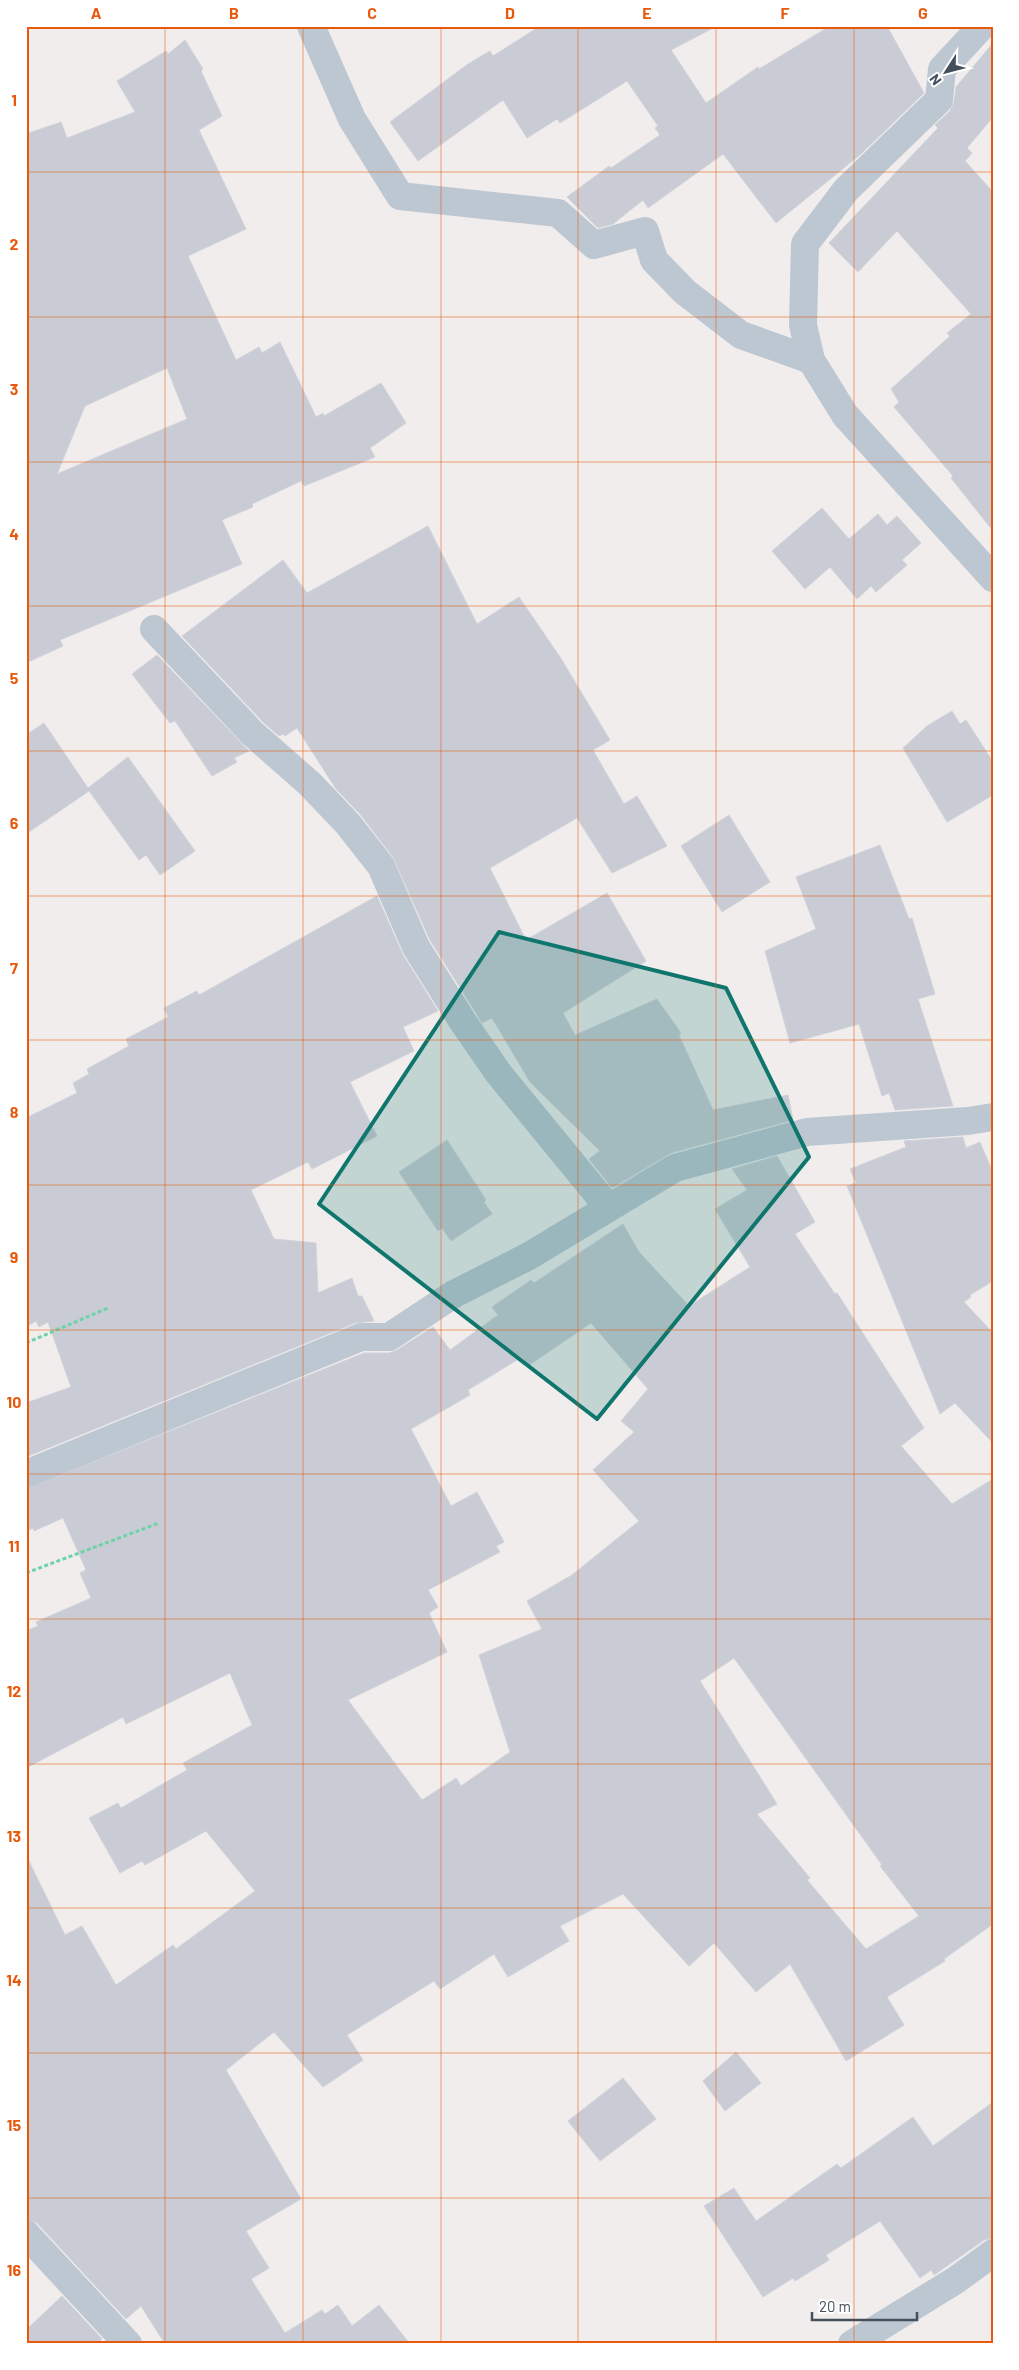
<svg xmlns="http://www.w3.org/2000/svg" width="1019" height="2370" font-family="Barlow,sans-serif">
<rect width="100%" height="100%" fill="#f1eded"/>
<g fill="#c9ccd4" stroke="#d1d3da" fill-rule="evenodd">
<polygon points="540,26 717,26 671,50 706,103 758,67 759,69 830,26 887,26 924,93 861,154 776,223 723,154 648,208 643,200 613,224 598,228 567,197 609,166 611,168 660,135 655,128 658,126 627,81 560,123 557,119 527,138 503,100 418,161 390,122 468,64 490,51 493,56"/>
<path d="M185 40 203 69 201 71 222 116 199 130 246 229 188 256 236 360 259 347 262 353 280 342 316 417 323 413 324 416 381 383 406 423 370 448 375 457 304 486 301 481 252 504 253 507 222 520 242 564 60 640 63 646 26 663V134L61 122 67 138 135 112 117 81 166 51 168 54ZM167 368 187 419 57 474 85 406Z"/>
<polygon points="993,43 993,117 967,148 972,153 965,161 993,192 993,531 951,478 953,476 894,407 899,402 891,389 950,336 947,333 971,314 897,231 858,272 829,243 938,128 935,125 950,111 954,102 956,87"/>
<polygon points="822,508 849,539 878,514 887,525 897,516 921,543 902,560 907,565 876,592 871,586 857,599 830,567 805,589 772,551"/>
<polygon points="428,526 477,624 519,597 560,657 610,740 593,750 624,804 637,796 667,846 612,873 577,818 490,868 526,940 607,893 646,961 563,1013 575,1035 657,999 681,1033 679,1035 713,1110 788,1095 793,1120 671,1153 612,1188 589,1159 600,1151 530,1082 492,1018 482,1023 476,1013 430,940 393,857 360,814 336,789 297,728 285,736 283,734 279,736 263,722 182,636 283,560 307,593"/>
<polygon points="157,655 249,751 234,758 237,762 212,776 175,721 170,723 132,674"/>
<polygon points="952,711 960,724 966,720 993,762 993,795 947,822 903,748 927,726"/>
<polygon points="44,723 88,788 128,757 195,851 160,875 146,855 139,860 89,791 26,834 26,735"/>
<polygon points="729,815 770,882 722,912 681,846"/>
<polygon points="880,845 909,919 912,918 935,994 918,999 953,1106 895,1110 889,1093 882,1096 859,1024 790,1043 765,951 816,929 796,877"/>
<polygon points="377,896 403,955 438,1011 403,1027 414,1051 350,1082 377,1136 312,1169 308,1162 251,1190 274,1239 316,1243 318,1293 352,1278 358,1296 362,1296 374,1321 355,1323 26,1457 26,1403 71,1387 48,1322 39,1327 36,1321 26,1327 26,1118 77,1093 73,1083 89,1074 87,1069 129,1046 126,1039 168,1017 164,1008 197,991 199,995"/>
<polygon points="963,1137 966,1148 980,1142 993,1173 993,1281 970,1295 971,1297 964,1302 993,1333 993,1443 955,1403 940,1414 847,1186 856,1183 850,1169 906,1147 904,1141"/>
<polygon points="447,1140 486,1200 484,1202 492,1214 451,1241 442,1228 438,1231 399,1172"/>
<path d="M777 1156 815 1222 795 1234 835 1294 837 1293 924 1428 901 1446 952 1504 993 1479V1924L944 1959 945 1961 887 1997 904 2025 846 2061 790 1964 756 1992 714 1943 689 1966 623 1894 560 1926 569 1941 508 1977 494 1954 440 1989 434 1981 347 2035 363 2060 323 2087 274 2032 226 2070 301 2199 246 2231 269 2268 251 2279 285 2333 322 2310 325 2314 338 2305 352 2326 379 2305 410 2344H165L141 2306 126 2319 37 2223 26 2219V1855L65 1935 82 1926 116 1985 173 1945 176 1949 255 1891 206 1831 145 1865 142 1861 120 1873 89 1818 118 1803 121 1808 187 1770 183 1763 252 1725 230 1673 126 1724 123 1717 26 1768V1631L38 1626 36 1622 91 1598 80 1573 86 1570 63 1518 34 1531 33 1528 26 1531V1489L364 1353H389L397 1350 433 1327 450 1350 498 1315 492 1307 531 1280 534 1283 623 1224 639 1252 689 1306 750 1267 715 1209 747 1190 732 1169ZM591 1323 648 1389 621 1421 634 1432 593 1470 639 1521 572 1575 527 1601 542 1629 479 1655 510 1752 461 1786 456 1778 422 1800 348 1700 447 1652 429 1613 438 1607 428 1590 500 1552 496 1546 504 1542 477 1492 451 1506 411 1429 470 1395 468 1390 522 1357 528 1366ZM734 1658 882 1865 880 1866 919 1916 866 1949 807 1880 810 1878 757 1814 777 1804 700 1681Z"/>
<polygon points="736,2052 761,2083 725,2111 703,2081"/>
<polygon points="623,2078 656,2119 600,2161 568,2121"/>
<polygon points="993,2102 993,2238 984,2240 934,2275 931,2270 920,2278 880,2221 826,2255 829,2260 795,2281 793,2278 763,2297 704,2206 734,2188 756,2221 837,2164 841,2168 913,2117 933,2146"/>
<polygon points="62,2296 102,2339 96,2344 26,2344 26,2330"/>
</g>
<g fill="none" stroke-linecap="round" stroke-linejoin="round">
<g stroke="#6dd3a7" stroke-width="3" stroke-dasharray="4 2.5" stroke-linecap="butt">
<polyline points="26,1343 108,1308"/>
<polyline points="26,1573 159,1523"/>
</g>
<g stroke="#bdc7d1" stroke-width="28">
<polyline points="311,26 352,119 400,196 558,213 594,245 645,231 654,260 685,292 741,335 811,360"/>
<polyline points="982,26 942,69 939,100 846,190 805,244 803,325 811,360 845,415 993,578"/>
<polyline points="154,629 252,733 310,784 348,824 381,866 416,947 463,1022 499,1074 608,1207"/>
<polyline points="26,1474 361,1337 389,1337 454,1294 529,1256 675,1168 807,1132 968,1121 993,1117"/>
<polyline points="26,2234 128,2344"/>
<polyline points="852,2344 956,2280 993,2253"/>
</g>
</g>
<path fill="#0f766e" fill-opacity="0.2" stroke="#0f766e" stroke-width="4" stroke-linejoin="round" d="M499 932 726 988 809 1157 597 1419 319 1204Z"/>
<path fill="none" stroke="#e8590c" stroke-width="1" stroke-opacity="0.55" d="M165 26V2344M303 26V2344M441 26V2344M578 26V2344M716 26V2344M854 26V2344M26 172H993M26 317H993M26 462H993M26 606H993M26 751H993M26 896H993M26 1040H993M26 1185H993M26 1330H993M26 1474H993M26 1619H993M26 1764H993M26 1908H993M26 2053H993M26 2198H993"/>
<rect width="1019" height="2370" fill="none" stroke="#ffffff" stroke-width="55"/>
<g transform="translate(946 72) rotate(234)" stroke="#ffffff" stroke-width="4" paint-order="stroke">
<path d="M0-4L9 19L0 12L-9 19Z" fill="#444f5d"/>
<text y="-8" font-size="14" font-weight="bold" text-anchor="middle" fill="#444f5d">N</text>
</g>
<path d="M812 2312v8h105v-8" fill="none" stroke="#444f5d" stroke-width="2.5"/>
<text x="819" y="2312" font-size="15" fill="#444f5d" stroke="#ffffff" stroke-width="4" paint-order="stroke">20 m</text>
<rect x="28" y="28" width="964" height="2314" fill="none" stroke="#e8590c" stroke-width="2"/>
<g font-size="16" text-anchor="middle" font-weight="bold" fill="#e8590c">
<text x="96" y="19">A</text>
<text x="234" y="19">B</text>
<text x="372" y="19">C</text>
<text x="510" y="19">D</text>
<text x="647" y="19">E</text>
<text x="785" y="19">F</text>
<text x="923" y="19">G</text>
<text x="14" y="106">1</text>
<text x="14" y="250">2</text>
<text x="14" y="395">3</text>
<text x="14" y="540">4</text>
<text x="14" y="684">5</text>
<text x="14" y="829">6</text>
<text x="14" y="974">7</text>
<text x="14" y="1118">8</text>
<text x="14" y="1263">9</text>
<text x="14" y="1408">10</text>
<text x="14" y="1552">11</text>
<text x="14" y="1697">12</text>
<text x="14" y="1842">13</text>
<text x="14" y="1986">14</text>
<text x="14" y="2131">15</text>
<text x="14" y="2276">16</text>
</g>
</svg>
